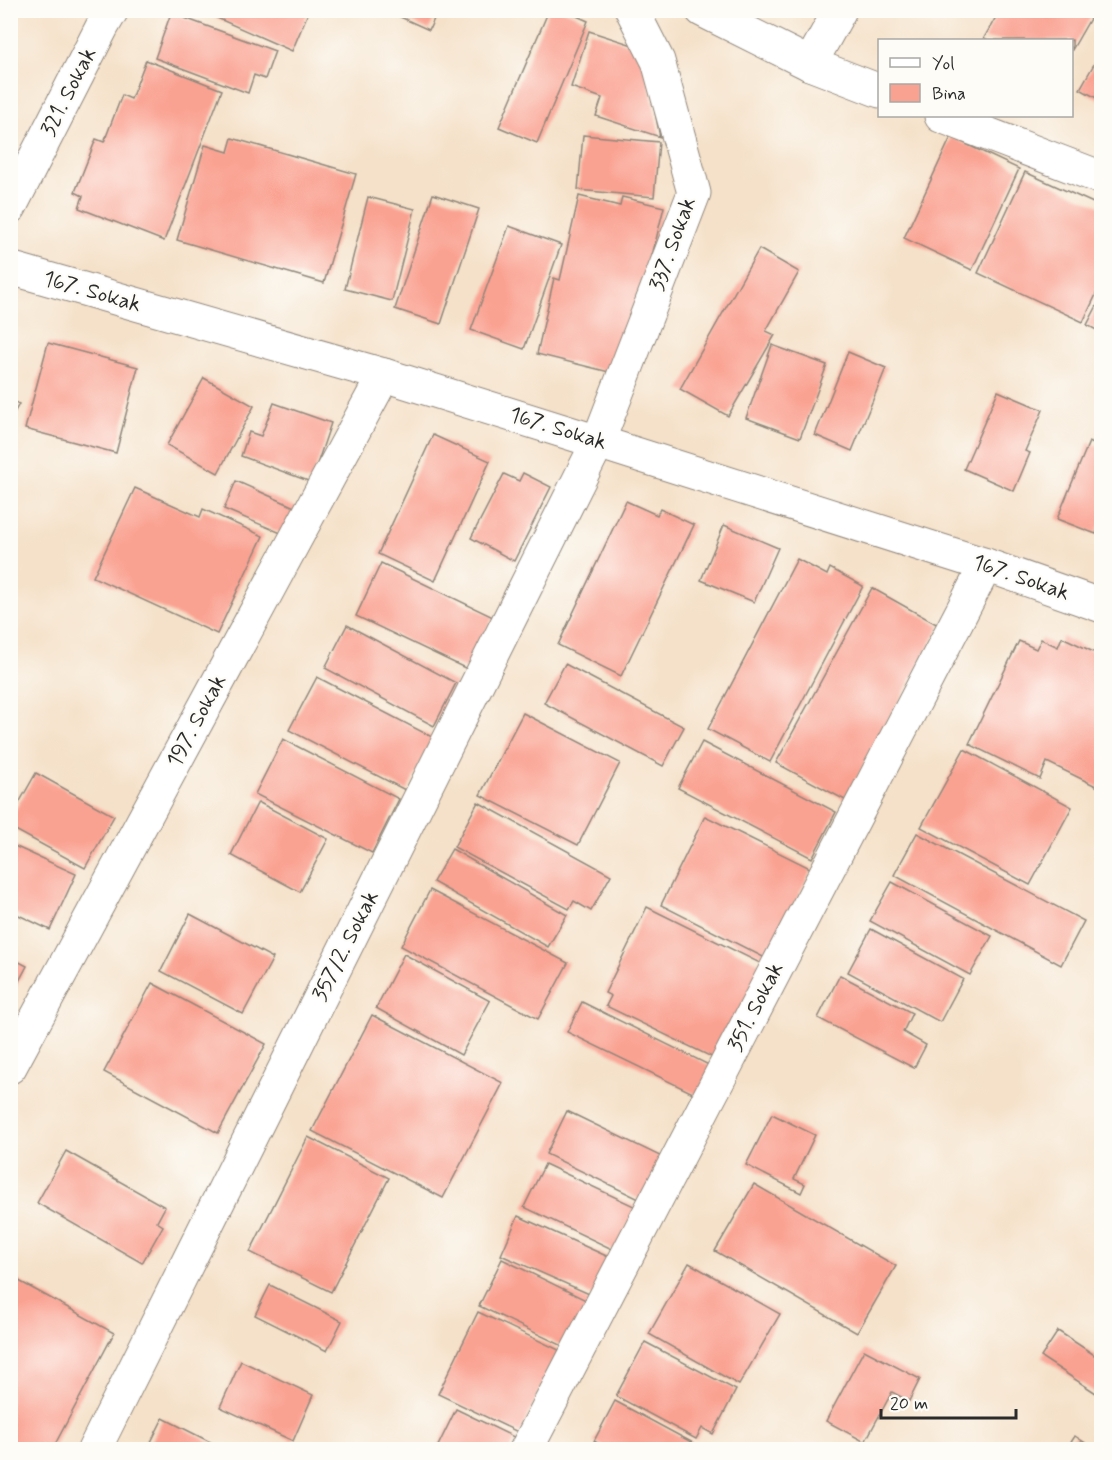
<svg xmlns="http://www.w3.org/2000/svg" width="1112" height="1460" font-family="Mynerve,sans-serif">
<rect width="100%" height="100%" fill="#fdfcf7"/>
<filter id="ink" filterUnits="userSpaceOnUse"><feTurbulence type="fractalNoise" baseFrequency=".0167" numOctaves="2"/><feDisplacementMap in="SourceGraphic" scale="12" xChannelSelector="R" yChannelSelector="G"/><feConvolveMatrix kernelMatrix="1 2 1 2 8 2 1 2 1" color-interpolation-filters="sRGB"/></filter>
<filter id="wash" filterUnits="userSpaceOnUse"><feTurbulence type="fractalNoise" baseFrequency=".008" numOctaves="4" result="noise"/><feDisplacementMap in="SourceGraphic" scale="24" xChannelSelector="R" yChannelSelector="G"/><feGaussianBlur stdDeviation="1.35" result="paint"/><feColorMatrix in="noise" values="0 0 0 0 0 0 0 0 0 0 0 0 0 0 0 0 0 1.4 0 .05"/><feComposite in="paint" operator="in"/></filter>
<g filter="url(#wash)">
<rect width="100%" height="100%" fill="#f5e1c9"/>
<g id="blocks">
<g fill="#faa292">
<polygon points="199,10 303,10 308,13 292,51"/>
<polygon points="385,10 438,10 429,30"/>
<polygon points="549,10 563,10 588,21 537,143 499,127"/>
<polygon points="1000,10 1095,10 1072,50 1072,40 988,40 984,38"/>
<polygon points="171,13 275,51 265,79 254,75 248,93 155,58"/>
<polygon points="589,31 642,48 660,137 596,116 602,98 571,87"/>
<polygon points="1102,50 1102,101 1080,89"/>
<polygon points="146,60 222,90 164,241 79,208 83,196 75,192 96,139 104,142 122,95 131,99"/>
<polygon points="583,135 659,142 654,197 578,190"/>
<polygon points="951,137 1019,169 972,270 904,238"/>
<polygon points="232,138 356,174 324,283 177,240 205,145 228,152"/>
<polygon points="1025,172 1102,207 1102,282 1083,322 978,273"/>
<polygon points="433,194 479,209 441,324 395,309"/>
<polygon points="579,196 620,206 622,197 664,207 625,366 613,373 537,354 554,278 560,280"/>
<polygon points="368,197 415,209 392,301 345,289"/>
<polygon points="509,226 561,245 524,349 471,330"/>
<polygon points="759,249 799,272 766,331 775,335 728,416 680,389"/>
<polygon points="1102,296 1102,333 1087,325"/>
<polygon points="48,343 138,367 116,453 25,429"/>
<polygon points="772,345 827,365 800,438 746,418"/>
<polygon points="848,352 886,368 852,451 815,435"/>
<polygon points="204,378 254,406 218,473 167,445"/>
<polygon points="998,391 1043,410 1025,451 1030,453 1014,491 964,469"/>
<polygon points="10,399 19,404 10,420"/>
<polygon points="274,403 331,423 311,482 241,456 249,432 261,436"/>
<polygon points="433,435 490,461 435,581 378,554"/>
<polygon points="1089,442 1102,448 1102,520 1096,534 1057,519"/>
<polygon points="523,473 551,487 514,561 471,538 504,474 519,481"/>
<polygon points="236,481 299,509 288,536 224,509"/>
<polygon points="135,488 200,517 203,509 263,536 217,634 93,577"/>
<polygon points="626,501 657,515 660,509 694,525 621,676 558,645"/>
<polygon points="724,525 778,548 754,602 701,580"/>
<polygon points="797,559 827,575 830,568 863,586 770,762 708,729"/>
<polygon points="381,563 493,617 467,669 356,616"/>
<polygon points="872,588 940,626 845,800 776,763"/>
<polygon points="347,625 456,683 434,726 325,668"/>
<polygon points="1062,637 1102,656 1102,789 1047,762 1040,779 969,744 1019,641 1036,649 1041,639 1058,647"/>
<polygon points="565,664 684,727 663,766 544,703"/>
<polygon points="317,677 434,738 407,791 289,730"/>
<polygon points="523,713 620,763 578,845 480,795"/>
<polygon points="283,739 399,799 372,853 255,794"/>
<polygon points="702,742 836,812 812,858 678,788"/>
<polygon points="964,749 1072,807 1030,885 921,827"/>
<polygon points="36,773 114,816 85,868 10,827 10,819"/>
<polygon points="258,802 328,839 300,892 231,855"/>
<polygon points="478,802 611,875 591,911 574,901 569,909 454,847"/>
<polygon points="705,816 812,869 767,959 661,905"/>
<polygon points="917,833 1084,921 1061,965 894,875"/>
<polygon points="10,844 76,874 50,930 10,911"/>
<polygon points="452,849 567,915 548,947 433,882"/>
<polygon points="892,882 992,936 970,975 870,921"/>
<polygon points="430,890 568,963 538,1019 401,946"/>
<polygon points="647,907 766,966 720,1061 606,1006 611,996 605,993"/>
<polygon points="190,914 273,958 243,1014 161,971"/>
<polygon points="871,929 963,979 940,1022 848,972"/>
<polygon points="404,954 490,1001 461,1055 376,1008"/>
<polygon points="10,957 27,966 10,998"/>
<polygon points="840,975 912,1013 903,1032 926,1045 914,1068 818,1018"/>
<polygon points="152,983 266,1044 218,1133 104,1072"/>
<polygon points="582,1002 719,1070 705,1099 567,1032"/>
<polygon points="372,1015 503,1083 443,1198 312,1131"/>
<polygon points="567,1111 664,1158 643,1201 546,1154"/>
<polygon points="772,1114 815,1135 794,1179 805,1184 801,1193 746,1165"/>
<polygon points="308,1137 389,1178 331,1292 250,1252"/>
<polygon points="66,1151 165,1207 157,1222 163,1226 142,1263 37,1203"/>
<polygon points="545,1164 636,1207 616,1251 524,1207"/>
<polygon points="754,1184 896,1266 857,1333 715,1251"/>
<polygon points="518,1216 613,1259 596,1297 501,1255"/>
<polygon points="502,1259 590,1302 567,1348 479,1306"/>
<polygon points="689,1263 780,1314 739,1385 649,1334"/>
<polygon points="10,1276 114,1333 52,1450 10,1450"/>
<polygon points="270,1285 342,1321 327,1351 255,1315"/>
<polygon points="478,1312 559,1350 520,1433 438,1394"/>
<polygon points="1058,1331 1102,1360 1102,1397 1041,1357"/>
<polygon points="645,1342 736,1390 713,1434 702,1428 696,1439 616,1396"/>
<polygon points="864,1350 920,1379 909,1401 892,1392 865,1442 826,1421"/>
<polygon points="241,1361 313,1395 293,1441 220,1407"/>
<polygon points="615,1401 706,1450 609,1450 594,1441"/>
<polygon points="456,1409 516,1438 510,1450 436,1450"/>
<polygon points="163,1418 226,1450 147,1450"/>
<polygon points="1075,1436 1096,1450 1066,1450"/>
</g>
</g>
</g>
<g filter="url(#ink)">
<use href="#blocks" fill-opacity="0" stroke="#90867a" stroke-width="1.5"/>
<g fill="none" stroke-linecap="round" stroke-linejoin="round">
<g stroke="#90867a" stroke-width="35">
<g id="minor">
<polyline points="702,10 810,64 880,91"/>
<polyline points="810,64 840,10"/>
<polyline points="941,116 1102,178"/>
<polyline points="10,207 102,27 112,10"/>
<polyline points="10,268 384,375 598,442 986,565 1102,606"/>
<polyline points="10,1067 384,375"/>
<polyline points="94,1450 598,442 694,193 658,61 632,10"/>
<polyline points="526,1450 986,565"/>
</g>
</g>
<use href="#minor" stroke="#fff" stroke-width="33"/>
</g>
</g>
<g text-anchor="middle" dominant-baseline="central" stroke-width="4.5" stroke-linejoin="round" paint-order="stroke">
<g font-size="22" fill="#2b2b2b" stroke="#fdfcf7">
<text transform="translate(69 92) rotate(-63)">321. Sokak</text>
<text transform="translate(673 244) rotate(-70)">337. Sokak</text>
<text transform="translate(92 292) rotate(16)">167. Sokak</text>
<text transform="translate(558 429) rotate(17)">167. Sokak</text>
<text transform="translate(1021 578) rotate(19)">167. Sokak</text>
<text transform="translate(197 721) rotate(-62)">197. Sokak</text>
<text transform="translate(346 946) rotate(-63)">357/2. Sokak</text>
<text transform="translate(756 1007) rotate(-63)">351. Sokak</text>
</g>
</g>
<rect width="1112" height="1460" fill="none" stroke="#fdfcf7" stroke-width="36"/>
<rect x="878" y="39" width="195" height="78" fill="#fdfcf7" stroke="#a9a8a5" stroke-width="1.5"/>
<rect x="890" y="58" width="30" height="9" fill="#ffffff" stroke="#a9a8a5" stroke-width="1.5"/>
<text x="932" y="69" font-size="18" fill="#2b2b2b">Yol</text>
<rect x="890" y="84" width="30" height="18" fill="#faa292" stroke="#a9a8a5" stroke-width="1.5"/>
<text x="932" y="99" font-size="18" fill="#2b2b2b">Bina</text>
<path d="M881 1409v9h135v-9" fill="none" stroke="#2b2b2b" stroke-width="3"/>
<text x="890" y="1409" font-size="18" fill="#2b2b2b" stroke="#fdfcf7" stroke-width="4.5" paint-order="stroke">20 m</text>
</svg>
